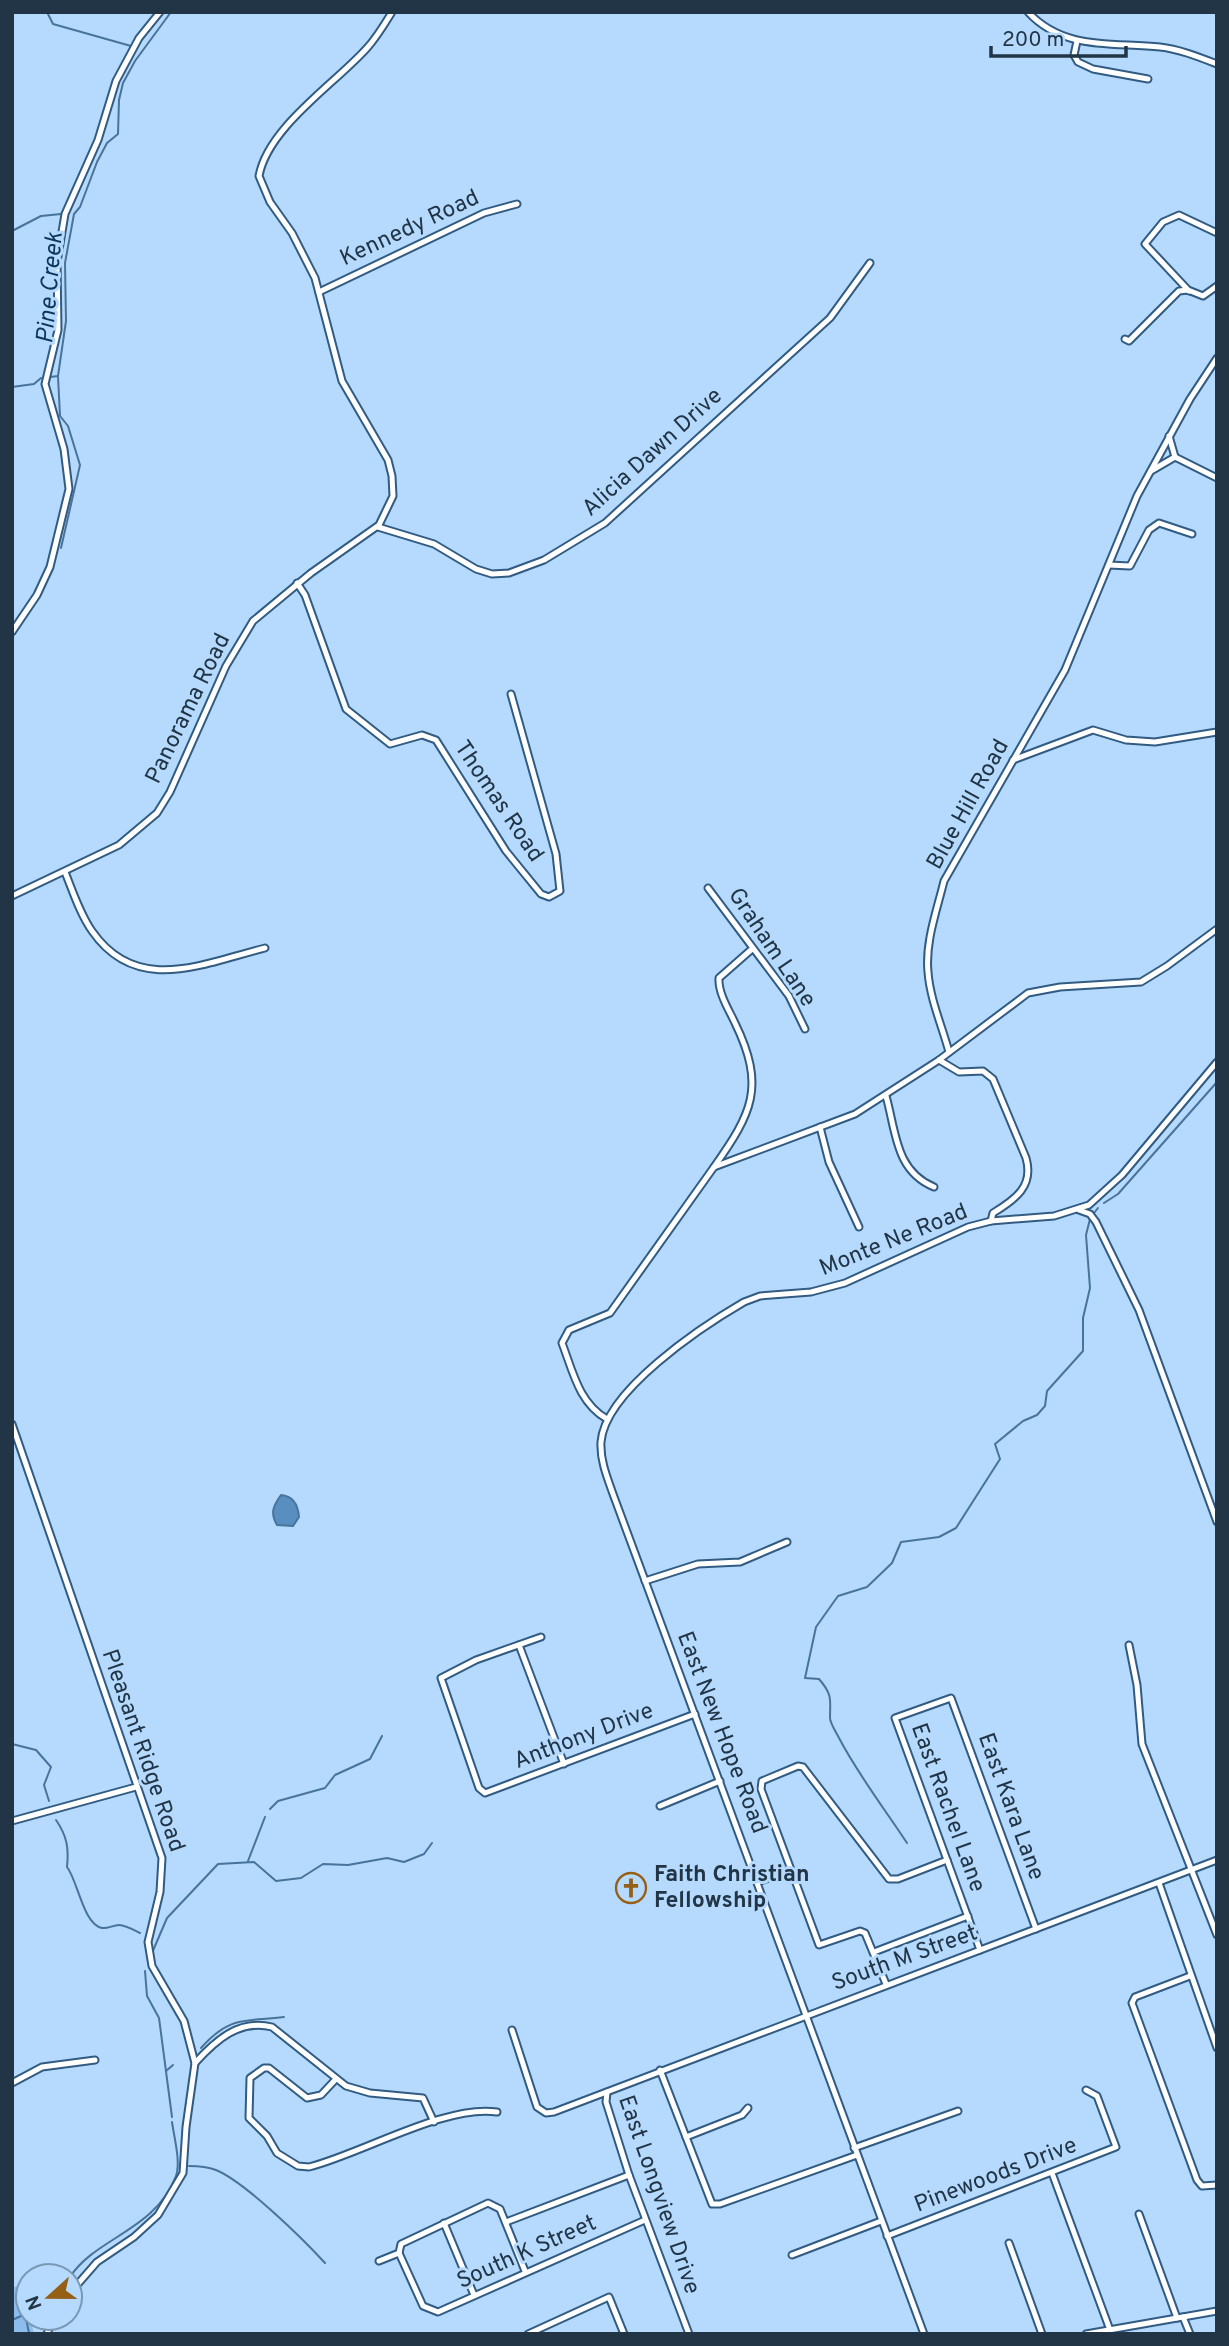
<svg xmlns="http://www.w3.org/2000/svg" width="1229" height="2346" font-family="Overpass,sans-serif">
	<rect width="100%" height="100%" fill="#b5dafe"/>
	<path fill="#8dbded" d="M22,2284l12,50h-22v-46z"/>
	<path fill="#598ec0" stroke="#48739b" stroke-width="2" d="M281,1495c13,1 17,10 18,22l-6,9 -16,-1c-7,-12 -4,-19 4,-30z"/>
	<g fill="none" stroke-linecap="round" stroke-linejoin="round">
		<g stroke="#48739b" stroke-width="2">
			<path d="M47,12l6,12 78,22"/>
			<path d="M12,231l29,-15 20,-2"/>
			<path d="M50,377l8,-1 8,-55 -1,-58 9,-49 6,-7 17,-45 10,-19 11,-9 1,-34 4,-17 12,-22 36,-49"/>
			<path d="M58,377l2,39 8,10 12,39 -19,83"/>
			<path d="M12,387l22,-3 7,-6"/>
			<path d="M1104,1203l14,-9 99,-112"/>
			<path d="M1094,1213l4,-5"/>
			<path d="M12,1744l24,6 15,17 -7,18 5,16"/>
			<path d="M270,1809l8,-8 47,-13 10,-13 35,-16 12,-23"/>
			<path d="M56,1820c11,16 13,28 11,47 11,14 16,57 35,61 6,1 11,-3 17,-3 6,0 15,5 21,8"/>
			<path d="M907,1843c-23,-35 -48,-67 -68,-105 -2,-4 -9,-15 -9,-20 0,-18 3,-23 -11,-39l-14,-1 11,-51 22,-31 29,-9 25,-24 9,-21 38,-5 17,-9 44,-69 -5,-15 28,-23 14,-6 8,-9 2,-15 36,-40v-33l7,-30 -4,-53 4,-16"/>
			<path d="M248,1861l17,-44"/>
			<path d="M152,1953l15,-35 51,-54 36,-2 22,19 25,-3 22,-14 25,1 39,-7 17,4 20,-8 8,-11"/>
			<path d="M145,1971l2,25 12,22 13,99"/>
			<path d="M201,2048c29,-33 45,-26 83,-31"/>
			<path d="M166,2071l7,-6"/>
			<path d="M189,2166c8,0 19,1 27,4 29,12 87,69 109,93"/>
			<path d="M70,2277c26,-40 85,-46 106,-101 5,-14 -2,-39 -4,-54"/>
			<path d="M25,2314l4,19"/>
			<path d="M12,2320l16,-7"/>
		</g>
		<g stroke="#315b82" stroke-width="9">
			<g id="minor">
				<path d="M1028,12c36,39 85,30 132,35 19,2 39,10 57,17"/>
				<path d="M1077,41l-3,14 4,7 15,7 55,10"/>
				<path d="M1189,291l-44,-47 18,-22 16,-7 38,18"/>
				<path d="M319,292l165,-79 33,-9"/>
				<path d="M1125,339l4,2 50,-50 9,-1 15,6 14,-10"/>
				<path d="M1169,436l6,21"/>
				<path d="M1151,471l24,-14 42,21"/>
				<path d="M378,527l56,17 42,25 16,5 17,-1 35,-13 61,-37 225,-205 40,-55"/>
				<path d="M1109,565l21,1 19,-36 10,-7 33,11"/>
				<path d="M297,583l8,12 41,114 44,35 32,-9 14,5 70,111 35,43 8,3 11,-6 -4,-37 -45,-160"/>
				<path d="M12,632l25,-37 13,-28 19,-78 -5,-40 -19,-65 13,-54 -1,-68 8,-48 33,-74 18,-59 23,-43 21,-26"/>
				<path d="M1013,760l80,-30 33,10 29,2 62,-10"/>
				<path d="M65,872c8,20 15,42 27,59 45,65 112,32 173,17"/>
				<path d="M708,888l81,108 16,33"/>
				<path d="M12,896l107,-51 38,-32 13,-21 56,-126 27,-45 58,-48 68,-48 14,-29 -1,-20 -4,-16 -46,-79 -27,-103 -23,-45 -22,-31 -11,-26c9,-49 77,-93 108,-128 10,-11 17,-23 25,-36"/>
				<path d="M949,1052c-7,-26 -19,-53 -21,-80 -3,-30 9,-62 16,-91l121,-211 72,-174 53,-97 27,-41"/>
				<path d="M939,1060l20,12 24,-1 10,8 33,79c8,28 -10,41 -33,55l-2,8"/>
				<path d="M886,1096c10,35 9,75 48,91"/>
				<path d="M820,1127l9,35 30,65"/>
				<path d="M714,1167c38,-54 52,-80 21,-144 -6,-13 -17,-30 -16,-45l33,-29"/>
				<path d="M1079,1210l11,4 6,8 43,88 78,212"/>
				<path d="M607,1419c-28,-16 -34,-47 -45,-76l7,-13 41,-17 104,-146 141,-53 84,-54 89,-67 32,-6 81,-5 26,-16 50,-37"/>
				<path d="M12,1424l150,434 -2,34 -12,50 4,24 32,55 11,42 -9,64 -3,46 -25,42 -24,22 -37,25 -27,31"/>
				<path d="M645,1581l53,-17 42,-2 47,-20"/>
				<path d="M541,1637l-65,23 -35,18 38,110 6,5 210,-79"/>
				<path d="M519,1645l45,119"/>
				<path d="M1129,1645l8,40 5,59 75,191"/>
				<path d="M660,1806l60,-25"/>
				<path d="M12,1821l124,-34"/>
				<path d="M758,1882l32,-12"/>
				<path d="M1159,1883l58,165"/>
				<path d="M980,1950l-85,-232 56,-20 85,231"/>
				<path d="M874,1952l94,-36"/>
				<path d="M1190,1976l-55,21 -3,6 65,177 5,6 15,-1"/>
				<path d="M886,1984l-21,-51 -5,-2 -41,14 -58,-156 1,-8 36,-15 5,1 86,112h9l49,-19"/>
				<path d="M512,2030l25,77 9,6 8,-1 663,-252"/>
				<path d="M195,2063c21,-23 44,-44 77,-36l74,59 24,7 53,5 11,24"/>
				<path d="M660,2070l52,134h8l137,-49"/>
				<path d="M336,2079l-15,16 -14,3 -38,-30h-5l-14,10 -1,40 18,18 10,17 21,13 11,1c52,-13 137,-63 188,-55"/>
				<path d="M12,2083l30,-16 53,-7"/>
				<path d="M607,2092l-1,10 23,73 60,159"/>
				<path d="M686,2137l56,-22 6,-7"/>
				<path d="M854,2148l104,-37"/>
				<path d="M1052,2173l58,157"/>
				<path d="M1139,2214l38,104"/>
				<path d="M506,2222l123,-47"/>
				<path d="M444,2223l30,72"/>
				<path d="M887,2236l229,-89 -19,-51 -11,-6"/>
				<path d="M1009,2243l33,91"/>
				<path d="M399,2253l24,53 15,6 207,-92"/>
				<path d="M792,2255l89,-34"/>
				<path d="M379,2261l20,-8 2,-9 87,-41 12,6 25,62"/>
				<path d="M1183,2317l7,17"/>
				<path d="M47,2334l6,-16"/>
				<path d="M528,2334l81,-37 15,37"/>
				<path d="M924,2334l-311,-840c-6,-17 -13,-34 -12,-52 4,-51 100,-115 143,-140l16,-6 51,-4 34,-9 123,-56 23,-6 63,-5 35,-11 33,-30 95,-113"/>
				<path d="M1086,2334l131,-23"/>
			</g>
		</g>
		<use href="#minor" stroke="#fff" stroke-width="5"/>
	</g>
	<defs>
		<g id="church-ring" transform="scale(1.575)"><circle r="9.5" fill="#b5dafe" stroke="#955f16" stroke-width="1.5"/><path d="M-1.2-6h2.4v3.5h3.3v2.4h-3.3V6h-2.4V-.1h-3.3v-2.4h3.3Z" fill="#955f16"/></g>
	</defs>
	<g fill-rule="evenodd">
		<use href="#church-ring" x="631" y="1888"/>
	</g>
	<g text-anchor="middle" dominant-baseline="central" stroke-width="6" stroke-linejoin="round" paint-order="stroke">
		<g font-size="23" fill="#223546" stroke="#b5dafe">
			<text transform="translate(410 229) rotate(-25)">Kennedy Road</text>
			<text transform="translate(653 453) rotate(-42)">Alicia Dawn Drive</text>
			<text transform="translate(189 709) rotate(-64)">Panorama Road</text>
			<text transform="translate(498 802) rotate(56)">Thomas Road</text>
			<text transform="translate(969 805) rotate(-61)">Blue Hill Road</text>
			<text transform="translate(771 948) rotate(56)">Graham Lane</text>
			<text transform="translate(894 1241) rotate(-22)">Monte Ne Road</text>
			<text transform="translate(721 1733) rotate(69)">East New Hope Road</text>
			<text transform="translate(584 1737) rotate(-21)">Anthony Drive</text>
			<text transform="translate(142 1751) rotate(71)">Pleasant Ridge Road</text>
			<text transform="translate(1010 1807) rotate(70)">East Kara Lane</text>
			<text transform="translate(947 1808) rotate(70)">East Rachel Lane</text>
			<text transform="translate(905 1959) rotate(-20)">South M Street</text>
			<text transform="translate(996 2176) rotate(-21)">Pinewoods Drive</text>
			<text transform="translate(658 2195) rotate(71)">East Longview Drive</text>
			<text transform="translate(527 2253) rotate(-24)">South K Street</text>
		</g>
		<g font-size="23" font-weight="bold" fill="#223546" stroke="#b5dafe" text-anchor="start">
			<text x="654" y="1875">Faith Christian<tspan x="654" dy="26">Fellowship</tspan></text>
		</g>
		<g font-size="24" font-style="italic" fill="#0e3659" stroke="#b5dafe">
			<text transform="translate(51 288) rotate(-85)">Pine Creek</text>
		</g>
	</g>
	<rect width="1229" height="2346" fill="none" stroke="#223546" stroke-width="28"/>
	<g transform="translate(49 2297) rotate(249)"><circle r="33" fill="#b5dafe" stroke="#7a98b4" stroke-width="2"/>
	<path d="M0-5L12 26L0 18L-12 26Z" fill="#955f16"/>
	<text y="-10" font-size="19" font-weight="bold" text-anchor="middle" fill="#223546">N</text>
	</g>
	<path d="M991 46v10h135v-10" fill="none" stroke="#223546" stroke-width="3.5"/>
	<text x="1002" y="46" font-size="21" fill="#223546" stroke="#b5dafe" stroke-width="5" paint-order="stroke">200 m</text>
</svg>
